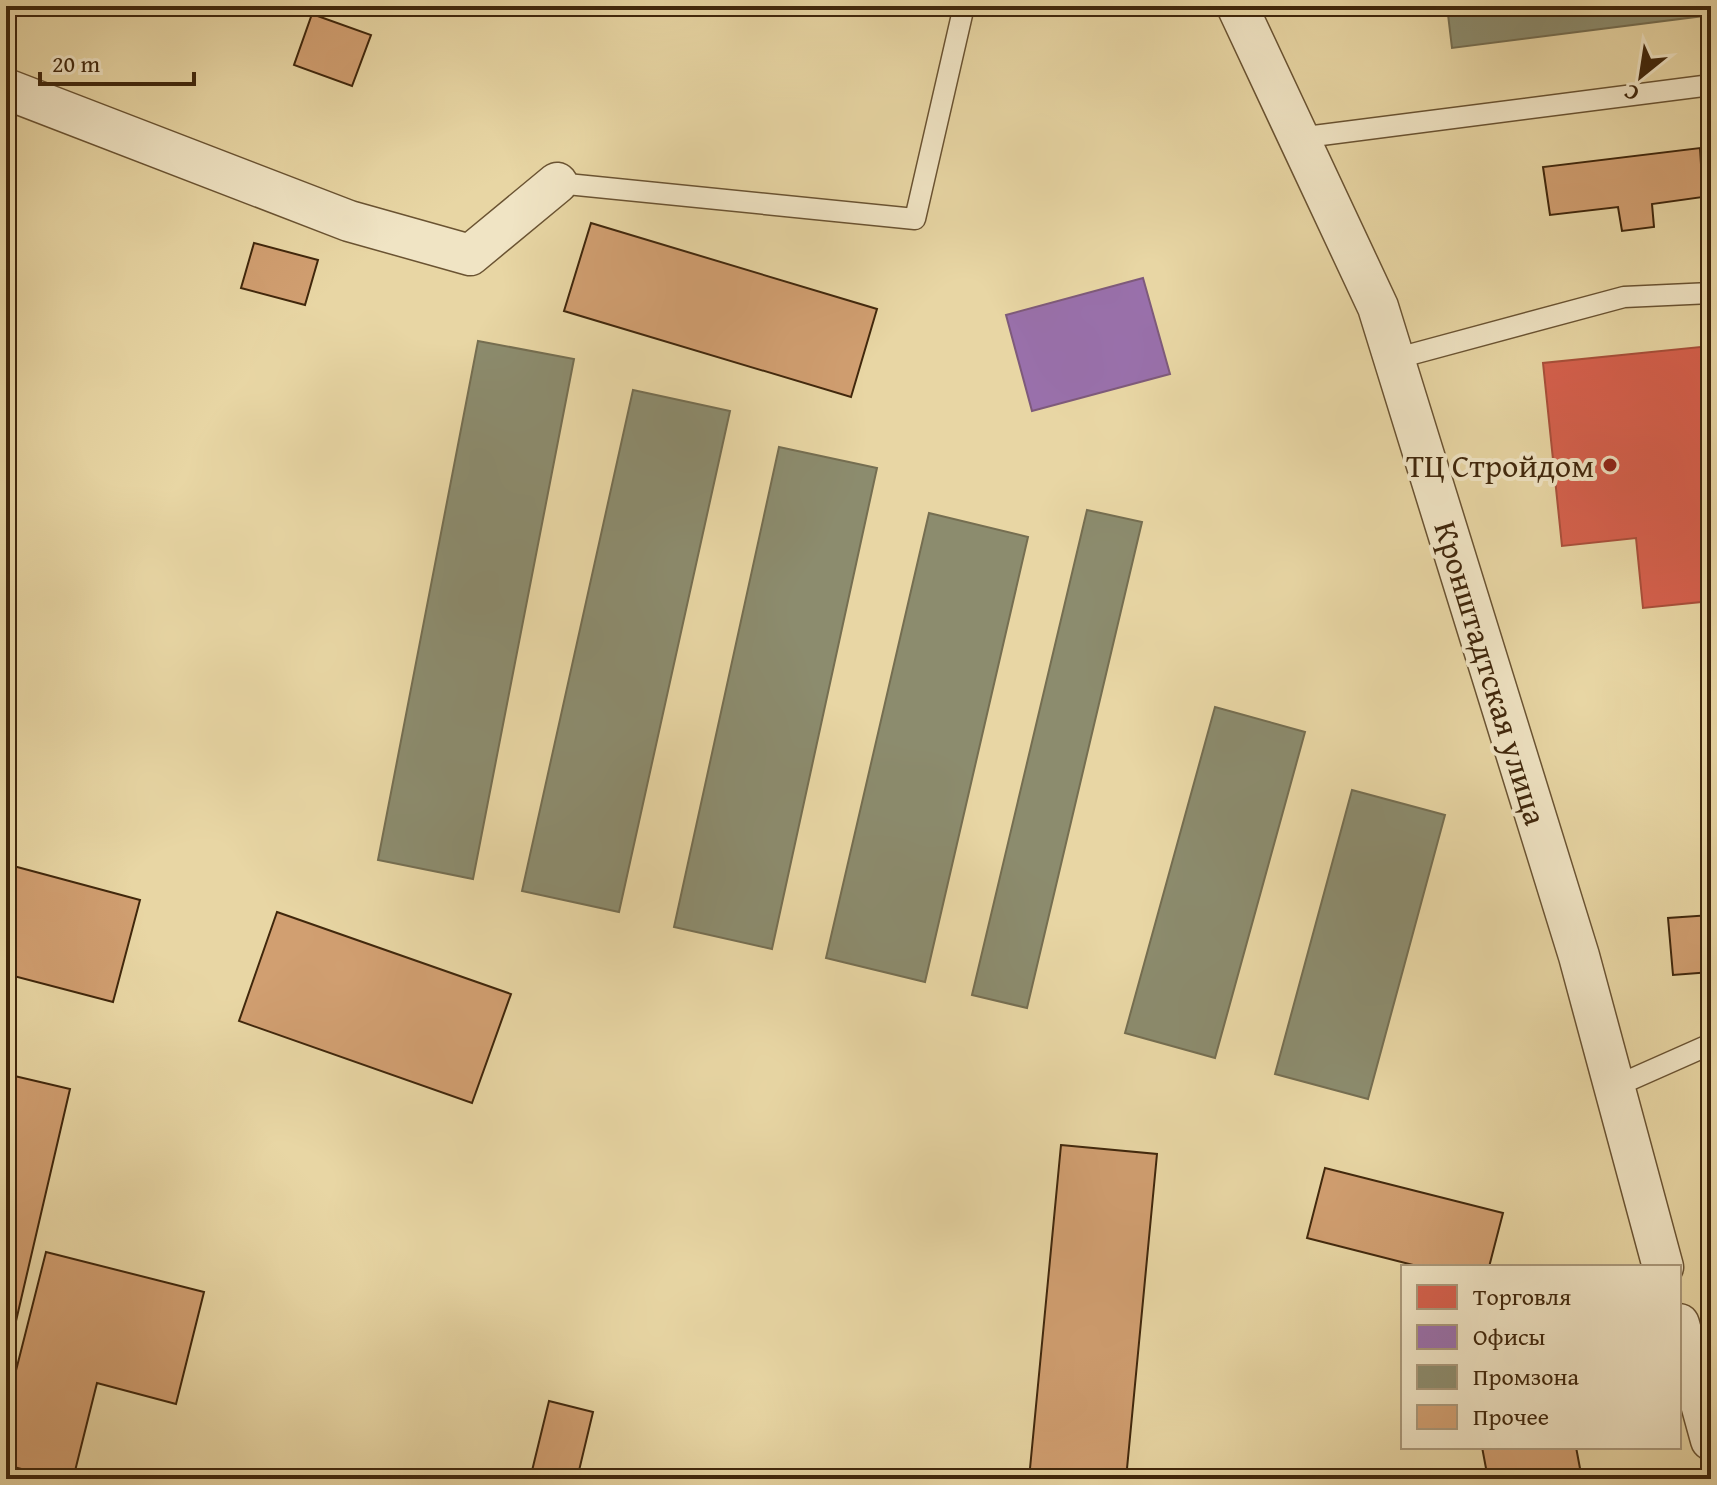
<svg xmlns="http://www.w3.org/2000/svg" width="1717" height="1485" font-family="'Gentium Book Plus',serif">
	<rect width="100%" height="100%" fill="#e8d6a4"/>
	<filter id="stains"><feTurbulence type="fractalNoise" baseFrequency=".0025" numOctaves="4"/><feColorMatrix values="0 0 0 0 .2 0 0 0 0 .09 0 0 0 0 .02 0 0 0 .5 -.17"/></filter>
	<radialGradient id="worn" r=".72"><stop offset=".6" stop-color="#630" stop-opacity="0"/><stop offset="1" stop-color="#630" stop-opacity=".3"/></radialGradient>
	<path fill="#d6604d" stroke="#a94f3a" stroke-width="2" d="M1710,346l1,255 -68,7 -7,-70 -74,8 -19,-183z"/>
	<path fill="#9970ab" stroke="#7e5a7b" stroke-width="2" d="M1143,278l27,96 -138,37 -26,-96z"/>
	<g fill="#8c8c6e" stroke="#756e51" stroke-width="2">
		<path d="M1447,6h264v9l-259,33z"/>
		<path d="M478,341l96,18 -101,520 -95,-19z"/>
		<path d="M633,390l97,21 -111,501 -97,-21z"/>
		<path d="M779,447l98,21 -105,481 -98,-22z"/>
		<path d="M1087,510l55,12 -115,486 -55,-13z"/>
		<path d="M929,513l99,24 -103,445 -99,-24z"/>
		<path d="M1215,707l90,25 -90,326 -90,-25z"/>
		<path d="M1352,790l93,25 -77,284 -93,-25z"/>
	</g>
	<g fill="#d19f71" stroke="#40270c" stroke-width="2">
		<path d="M312,14l59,21 -19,51 -58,-21z"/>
		<path d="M1700,148l3,49 -51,7 2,23 -32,4 -4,-24 -68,8 -7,-48z"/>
		<path d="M591,223l286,86 -26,88 -287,-86z"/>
		<path d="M254,243l64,17 -13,45 -64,-17z"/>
		<path d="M6,864l134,36 -27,102 -107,-28z"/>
		<path d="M277,912l234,82 -39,109 -233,-82z"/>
		<path d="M1711,915v57l-38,3 -5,-57z"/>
		<path d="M6,1074l64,15 -64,275z"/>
		<path d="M1061,1145l96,9 -31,325h-97z"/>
		<path d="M1325,1168l178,45 -14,54h-68l-114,-29z"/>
		<path d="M46,1252l158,40 -28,112 -79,-21 -24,96h-13l-54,-14v-55z"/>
		<path d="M549,1401l44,11 -16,67h-47z"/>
		<path d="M1482,1447h94l6,32h-94z"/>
	</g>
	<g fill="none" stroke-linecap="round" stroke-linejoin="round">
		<g stroke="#6a5332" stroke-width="23">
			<g id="service">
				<path d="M1298,138l413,-53"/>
				<path d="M557,183l358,36 49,-213"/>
				<path d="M1394,359l230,-62 87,-4"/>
				<path d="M1614,1087l97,-43"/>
			</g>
		</g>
		<g stroke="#6a5332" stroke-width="43">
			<g id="minor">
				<path d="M1237,6l141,301 201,649 84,311"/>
				<path d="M6,89l343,132 121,34 87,-72"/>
				<path d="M1679,1324l32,116"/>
			</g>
		</g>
		<use href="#service" stroke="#f0e4c4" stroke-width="20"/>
		<use href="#minor" stroke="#f0e4c4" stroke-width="40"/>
	</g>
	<circle fill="#8f2418" stroke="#f0e4c4" stroke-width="3" cx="1610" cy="465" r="8"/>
	<g text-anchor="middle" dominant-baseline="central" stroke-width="8" stroke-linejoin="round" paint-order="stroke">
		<g font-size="32" fill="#40270c" stroke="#f0e4c4" text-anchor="end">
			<text x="1594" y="465">ТЦ Стройдом</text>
		</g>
		<g font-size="32" fill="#40270c" stroke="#f0e4c4">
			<text transform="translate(1491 673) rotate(73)">Кронштадтская улица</text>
		</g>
	</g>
	<rect width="1717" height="1485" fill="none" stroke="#e8d6a4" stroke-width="32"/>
	<rect x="8" y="8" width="1701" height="1469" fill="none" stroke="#40270c" stroke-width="4"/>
	<rect x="16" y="16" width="1685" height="1453" fill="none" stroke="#40270c" stroke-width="2"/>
	<rect x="1401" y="1265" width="280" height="184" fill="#f0e4c4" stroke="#aa987a" stroke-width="2"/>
	<rect x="1417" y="1285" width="40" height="24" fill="#d6604d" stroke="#aa987a" stroke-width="2"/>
	<text x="1473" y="1305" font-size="24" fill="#40270c">Торговля</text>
	<rect x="1417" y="1325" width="40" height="24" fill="#9970ab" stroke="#aa987a" stroke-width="2"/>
	<text x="1473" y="1345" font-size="24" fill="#40270c">Офисы</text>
	<rect x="1417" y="1365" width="40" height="24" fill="#8c8c6e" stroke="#aa987a" stroke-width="2"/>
	<text x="1473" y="1385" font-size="24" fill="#40270c">Промзона</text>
	<rect x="1417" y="1405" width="40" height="24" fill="#d19f71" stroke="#aa987a" stroke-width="2"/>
	<text x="1473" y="1425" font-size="24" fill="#40270c">Прочее</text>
	<g transform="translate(1641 76) rotate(210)" stroke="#f0e4c4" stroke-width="6" paint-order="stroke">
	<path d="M0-6L14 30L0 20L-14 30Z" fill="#40270c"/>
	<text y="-12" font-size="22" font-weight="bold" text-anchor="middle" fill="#40270c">С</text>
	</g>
	<path d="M40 72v12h154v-12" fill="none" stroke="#40270c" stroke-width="4"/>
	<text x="52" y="72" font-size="24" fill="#40270c" stroke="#f0e4c4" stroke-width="6" paint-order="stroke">20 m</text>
	<rect width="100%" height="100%" filter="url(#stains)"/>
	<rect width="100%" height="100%" fill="url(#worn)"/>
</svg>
